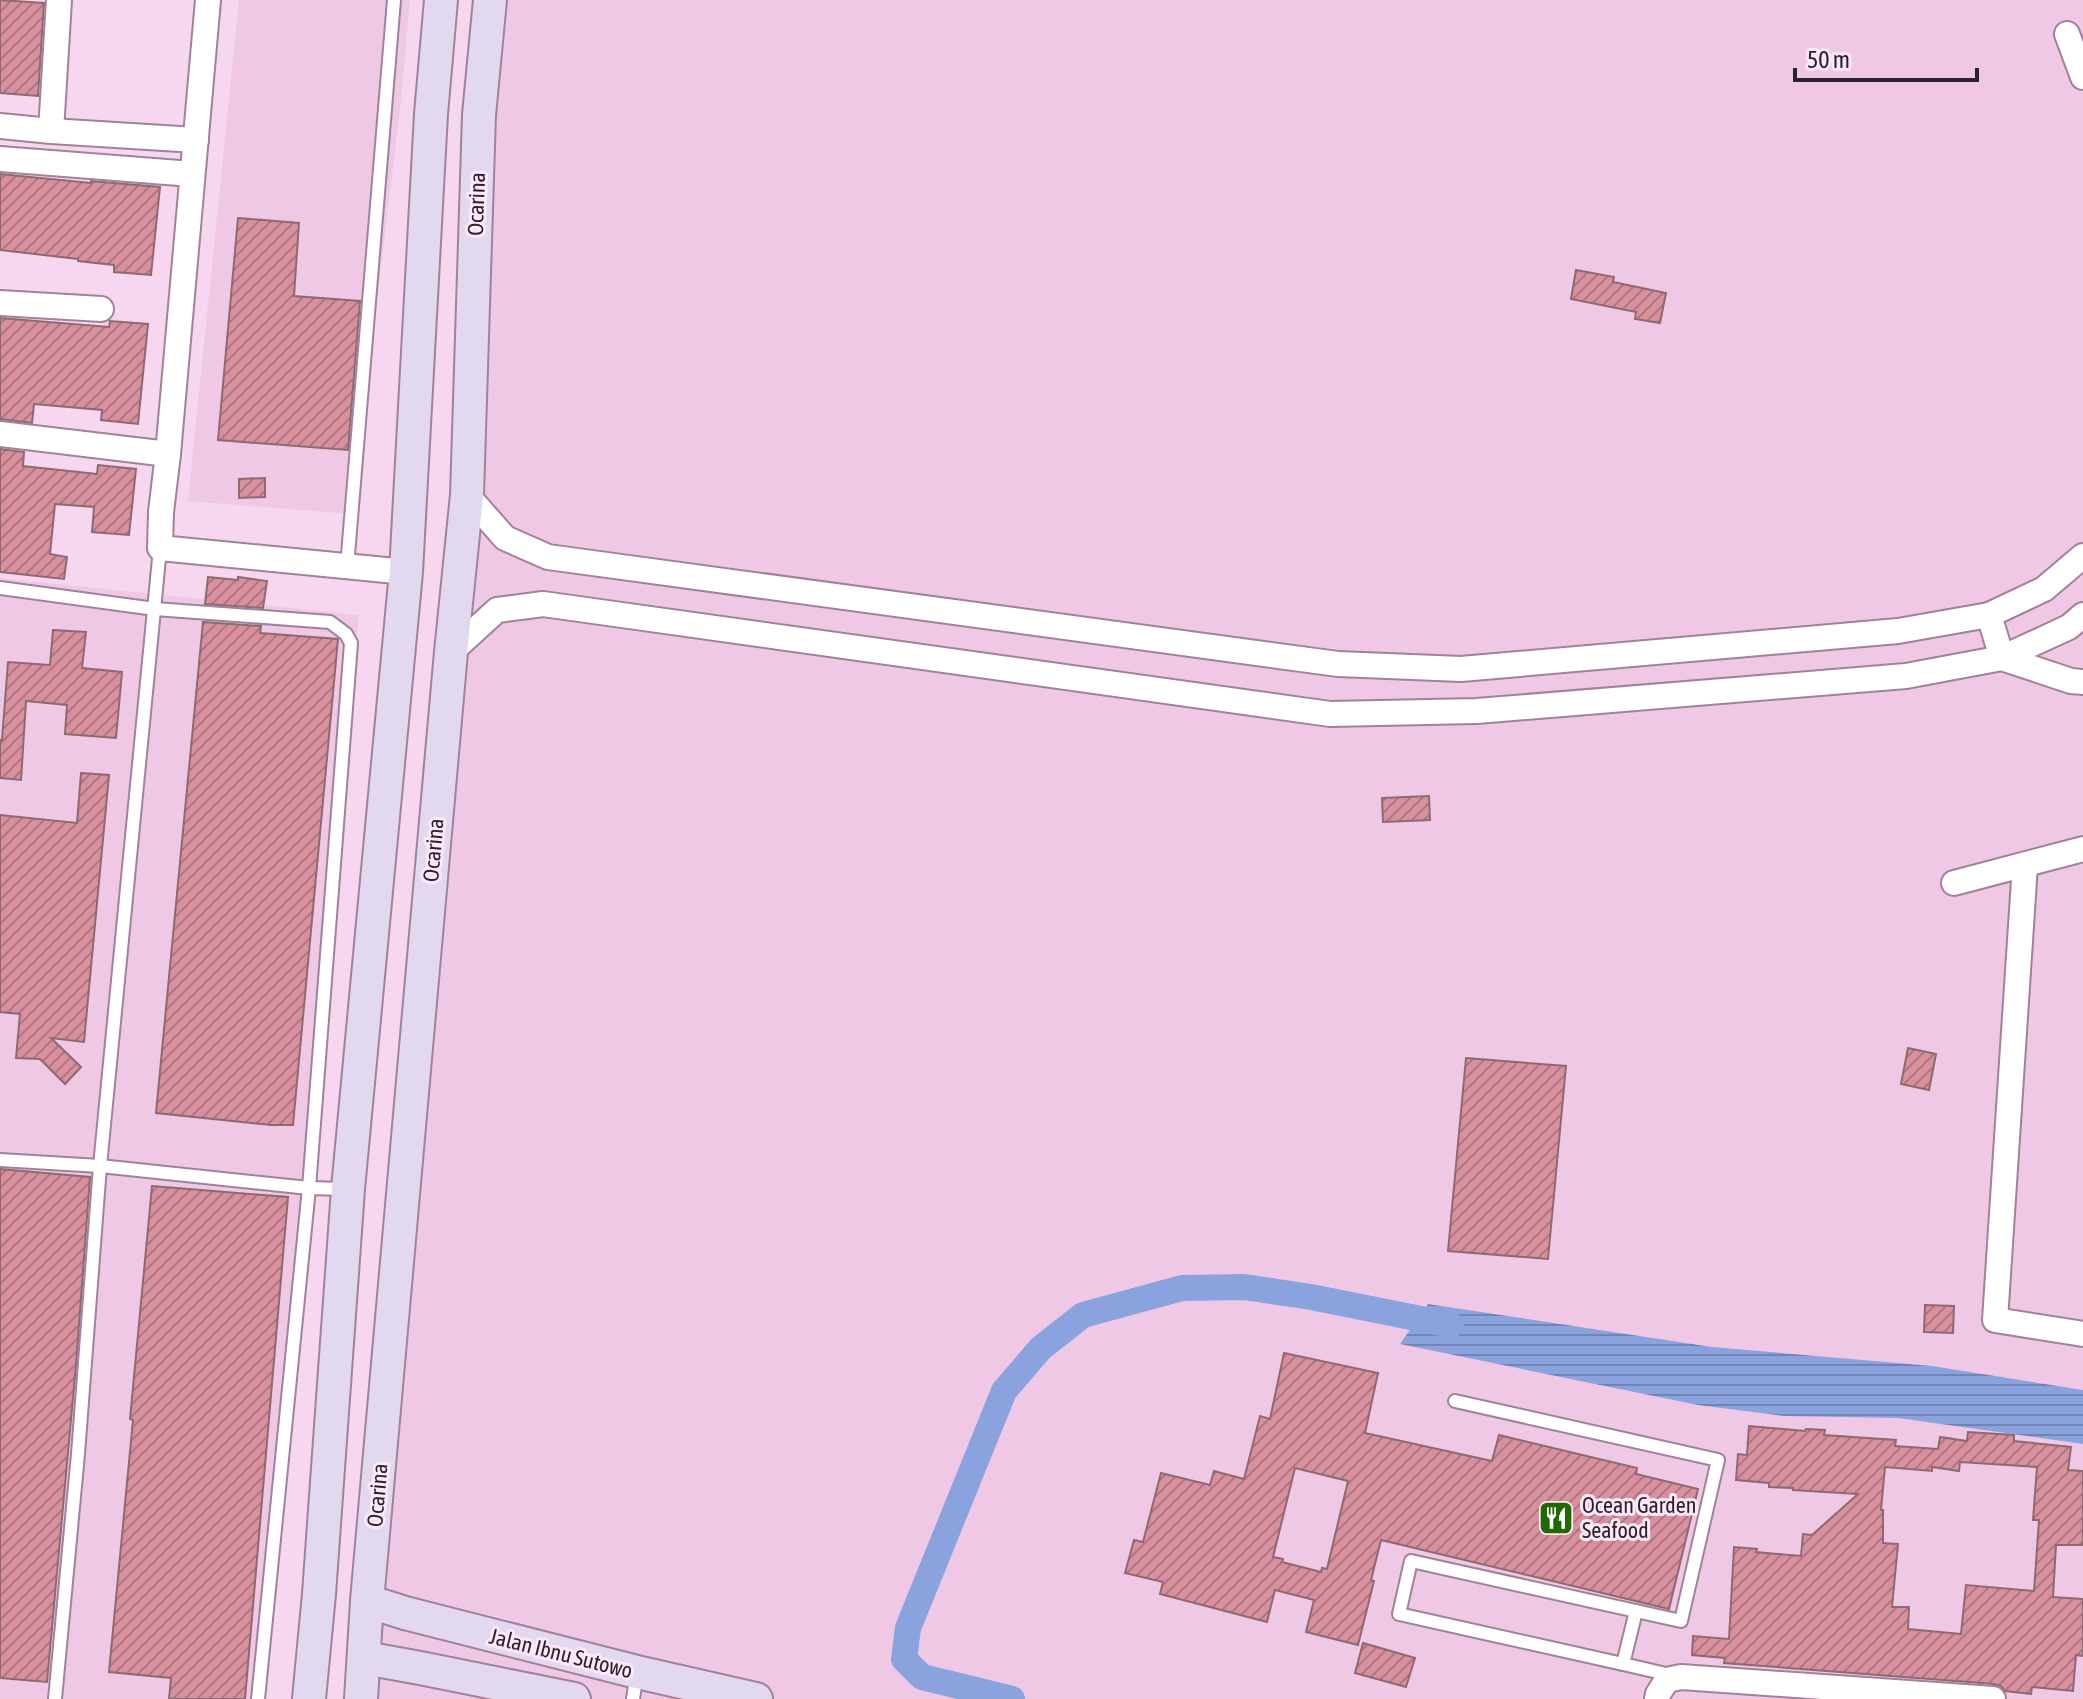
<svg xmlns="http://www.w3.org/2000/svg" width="2083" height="1699" font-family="'Asap Condensed',sans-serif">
	<defs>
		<pattern id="water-rules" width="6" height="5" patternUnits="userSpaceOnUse" patternTransform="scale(2)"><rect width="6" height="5" fill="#8aa2dd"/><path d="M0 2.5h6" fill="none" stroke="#7184b3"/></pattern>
		<pattern id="building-hatch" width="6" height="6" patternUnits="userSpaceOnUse" patternTransform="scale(2)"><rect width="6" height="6" fill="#d9909e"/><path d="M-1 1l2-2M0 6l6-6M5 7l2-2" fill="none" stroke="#b07581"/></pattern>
	</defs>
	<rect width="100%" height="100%" fill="#f7d7f0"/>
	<g fill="#efc8e6">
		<path d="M239,0h171l-9,102 -50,412 -163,-13z"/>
		<path d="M490,0h1593v1699h-1722z"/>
		<path d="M0,578l359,37 -105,1084h-254z"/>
	</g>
	<path fill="url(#water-rules)" d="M1428,1304l284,43 220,19 151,24v54l-185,-26 -114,-2 -86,-11 -298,-61z"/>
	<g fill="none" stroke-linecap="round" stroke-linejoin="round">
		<path stroke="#8aa2dd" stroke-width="26" d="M1012,1699l-90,-22 -18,-18 4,-31 96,-237 37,-43 42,-33 99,-27 62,-1 67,10 140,28"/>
	</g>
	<g fill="url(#building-hatch)" stroke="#8f6970" stroke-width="2" fill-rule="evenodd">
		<path d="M0,0l44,3 -6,93 -38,-3z"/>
		<path d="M0,174l91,9v-2l69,6 -9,88 -37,-3v-7l-36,-4v-2l-78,-9z"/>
		<path d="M238,218l61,5 -5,73 66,5 -12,149 -130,-10z"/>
		<path d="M1576,270l38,7 -1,5 53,11 -6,30 -25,-4 1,-7 -65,-13z"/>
		<path d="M0,318l109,9 1,-6 38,3 -10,100 -37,-4 1,-10 -68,-6 -2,19 -32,-4z"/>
		<path d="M0,449l24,3 -1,14 74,8 1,-9 38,4 -7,66 -37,-3 2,-25 -39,-3 -5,50 17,3 -3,22 -64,-7z"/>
		<path d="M265,478v19l-26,1v-19z"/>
		<path d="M208,577l30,3v-3l29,4 -4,27 -58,-4z"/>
		<path d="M203,622l58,4 -1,7 78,6 -45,486h-22l-115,-12z"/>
		<path d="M53,630l33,2 -4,36 40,4 -6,66 -51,-4 2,-29 -41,-4 -5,79 -21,-2v-38h2l6,-78 42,3z"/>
		<path d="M81,773l28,2 -25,267 -33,-4 30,29 -16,17 -25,-25 -24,-1 4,-44 -20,-2v-197l77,8z"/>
		<path d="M1429,796l1,24 -47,2 -1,-24z"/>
		<path d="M1908,1048l28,6 -7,36 -28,-6z"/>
		<path d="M1466,1058l100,8 -18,193 -100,-8z"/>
		<path d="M0,1169l90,8 -14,188 -29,317 -47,-4z"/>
		<path d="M152,1186l136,11 -43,502h-76l2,-21 -62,-6 24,-252 -3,-1z"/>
		<path d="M1925,1305l29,1 -1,27 -29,-1z"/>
		<path d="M1284,1353l94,20 -13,60 127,28 7,-26 138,33 -1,6 62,15 -29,120 -288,-69 -10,40 3,1 -16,64 -52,-13 8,-32 -39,-10 -8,32 -107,-28 3,-12 -38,-9 9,-33 9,2 18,-69 49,12 4,-14 30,8 16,-63 10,3zM1295,1468l53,13 -21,88 -5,-1 -1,4 -39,-10 1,-3 -10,-2z"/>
		<path d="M1749,1426l56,5 1,-2 19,1 -1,5 72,5 -1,6 43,3 2,-12 27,4 1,-9 46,3v6l57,6 -3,23 15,1v74h-27l-3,52 30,2v57l-7,-1 -3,36 -41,-4 -1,7 -26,-3 -4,-5 -7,-2 -270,-21 1,-5 -33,-3 1,-19 36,3 5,-92 23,2 -1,3 45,4 2,-22 9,1 46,-41 -65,-4v-2l-24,-1v-4l-33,-3 2,-26 9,1zM1960,1462l77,5 -4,53h6l-5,71 -68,-6 -5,49 -53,-5 1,-22h-17l6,-63 -15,-1v-33h-2l4,-43 47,4v-4l27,4z"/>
		<path d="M1363,1643l52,15 -9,29 -51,-14z"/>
	</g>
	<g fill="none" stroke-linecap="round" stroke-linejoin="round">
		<g stroke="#a08299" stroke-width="16">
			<g id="service">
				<path d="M347,567l47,-567"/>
				<path d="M0,588l155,21 175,13 16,12 5,9 -42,545 -51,511"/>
				<path d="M0,1160l100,6 209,22 36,1"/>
				<path d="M1455,1401l263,59 -37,161 -270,-60 -12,53 224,50 39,9 5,7"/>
				<path d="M1623,1664l13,-53"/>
				<path d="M55,1699l23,-245 22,-288 60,-618"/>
				<path d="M633,1699l4,-27"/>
			</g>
		</g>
		<g stroke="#a08299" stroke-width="28">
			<g id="minor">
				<path d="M208,0l-40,454 -7,58 -1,36 246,24"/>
				<path d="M2067,34l16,43"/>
				<path d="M0,126l51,5 145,9"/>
				<path d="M51,131l8,-131"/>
				<path d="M0,159l192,15"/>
				<path d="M0,303l101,6"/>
				<path d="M0,434l168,20"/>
				<path d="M467,495l38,43 43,19 790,107 123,5 437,-38 91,-16 55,-26 39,-33"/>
				<path d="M1989,615l13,43 69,23 12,1"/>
				<path d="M451,652l46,-42 46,-6 787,110 147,-3 429,-35 96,-18 67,-31 14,-12"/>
				<path d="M2025,865l-30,455 88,14"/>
				<path d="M1954,883l129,-34"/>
				<path d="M1657,1699l1,-5 9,-14 14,-3 312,22"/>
			</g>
		</g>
		<g stroke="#a08299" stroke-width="36">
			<g id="secondary">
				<path d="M367,1601l38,12 232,59 119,27"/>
				<path d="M365,1658l55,10 154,31"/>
				<path d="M309,1699l10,-105 29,-405 58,-617 25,-458 10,-114"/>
				<path d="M361,1699l6,-98 84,-949 16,-157 12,-380 11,-115"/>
			</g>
		</g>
		<use href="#service" stroke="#fff" stroke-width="12"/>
		<use href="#minor" stroke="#fff" stroke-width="24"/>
		<use href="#secondary" stroke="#e2d9f1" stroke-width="32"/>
	</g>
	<defs>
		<g id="restaurant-square" transform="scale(1.8)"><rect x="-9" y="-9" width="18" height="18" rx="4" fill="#216902" stroke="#fce8f8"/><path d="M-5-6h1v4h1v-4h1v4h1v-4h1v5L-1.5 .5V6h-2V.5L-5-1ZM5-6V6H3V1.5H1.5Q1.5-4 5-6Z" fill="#fff"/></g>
	</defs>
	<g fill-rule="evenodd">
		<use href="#restaurant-square" x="1556" y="1518"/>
	</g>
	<g text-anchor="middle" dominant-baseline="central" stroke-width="6" stroke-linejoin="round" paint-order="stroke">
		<g font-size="22" fill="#2d212b" stroke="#fce8f8">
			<text transform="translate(476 204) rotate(-88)">Ocarina</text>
			<text transform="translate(433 850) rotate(-85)">Ocarina</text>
			<text transform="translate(377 1495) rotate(-85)">Ocarina</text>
			<text transform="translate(561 1653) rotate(14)">Jalan Ibnu Sutowo</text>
		</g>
		<g font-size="22" fill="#2d212b" stroke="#fce8f8" text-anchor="start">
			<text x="1582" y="1505">Ocean Garden<tspan x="1582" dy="25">Seafood</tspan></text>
		</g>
	</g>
	<path d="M1795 68v12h182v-12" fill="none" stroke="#2d212b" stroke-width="4"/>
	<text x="1807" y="68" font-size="24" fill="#2d212b" stroke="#fce8f8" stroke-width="6" paint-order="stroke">50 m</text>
</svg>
